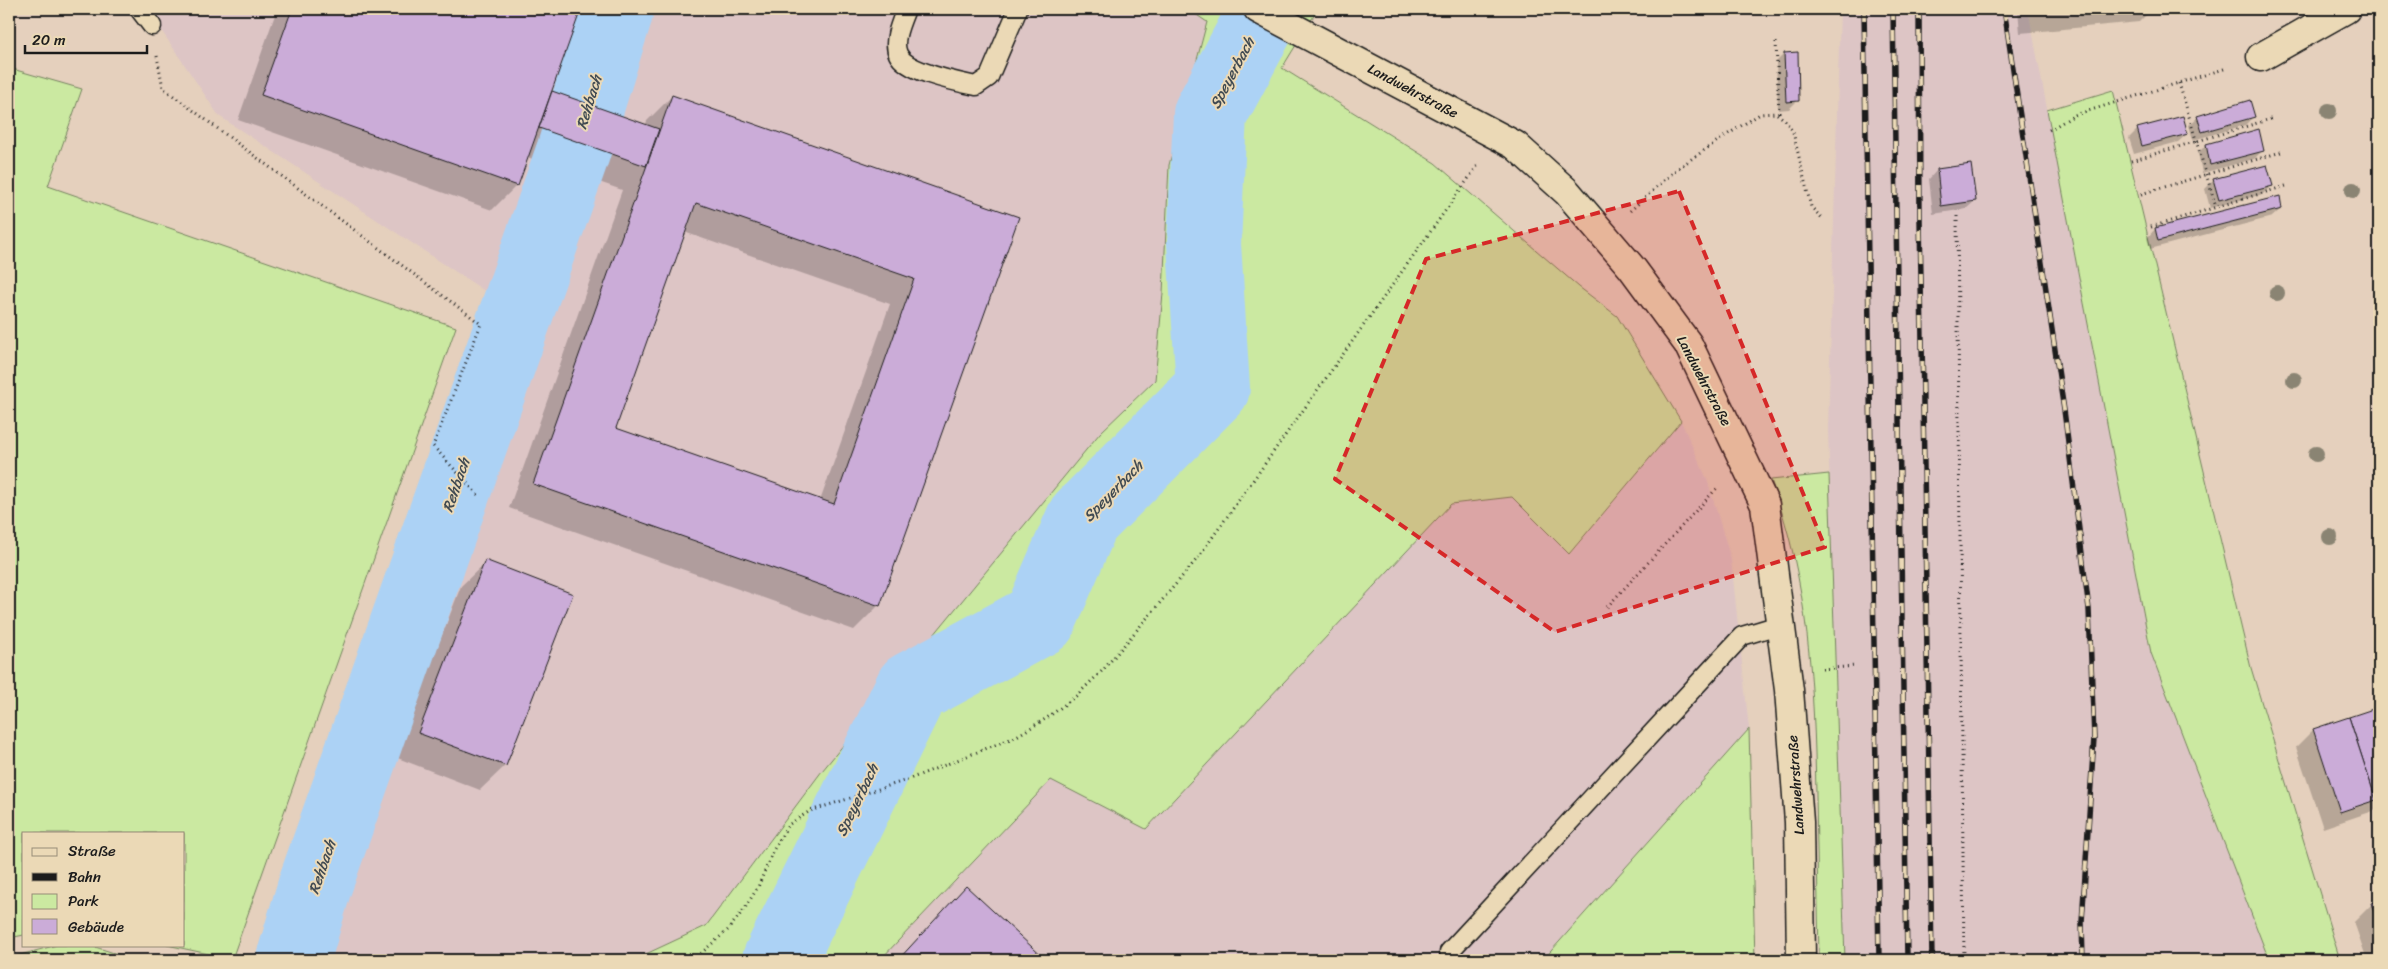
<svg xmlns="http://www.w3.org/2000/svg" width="2388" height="969" font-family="Sriracha,sans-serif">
	<rect width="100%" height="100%" fill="#e5d0bd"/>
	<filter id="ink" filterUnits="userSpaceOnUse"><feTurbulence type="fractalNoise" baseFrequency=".02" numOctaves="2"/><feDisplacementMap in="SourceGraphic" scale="10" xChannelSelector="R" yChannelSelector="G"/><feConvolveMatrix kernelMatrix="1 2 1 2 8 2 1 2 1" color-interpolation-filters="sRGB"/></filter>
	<g filter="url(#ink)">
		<g fill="#ddc5c5">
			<path d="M147,9h1041l19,12 -38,144 -6,128 -8,87 -55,53 -278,338 -116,155 -73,34h-359l220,-663 -275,-181z"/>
			<path d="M1840,9h188l123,644 118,307h-424l-17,-530z"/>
			<path d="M1681,421l26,58 24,80 18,170 -206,231h-663l171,-181 95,50 305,-325 61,-7 58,57z"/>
		</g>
		<g fill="#cbe9a1" stroke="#74825e">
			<path d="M1188,9h130l-36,59 153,95 144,124 38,29 64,105 -112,133 -57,-57 -61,7 -305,325 -95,-49 -171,180h-247l73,-34 116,-155 278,-338 55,-53 8,-87 6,-128 38,-143z"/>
			<path d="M9,68l73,21 -34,97 408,141 -224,632 -65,-14h17v-112h-160v102l-15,3z"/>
			<path d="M2113,90l138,578 89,292h-71l-118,-307 -104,-543z"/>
			<path d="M1829,474l16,486h-26c-1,-55 -2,-111 -3,-166 -2,-107 -7,-213 -45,-314z"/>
			<path d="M1749,729l6,231h-212z"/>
			<path d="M57,945h32l47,15h-127v-2z"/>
		</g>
		<g fill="#0003" fill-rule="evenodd">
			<path d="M277,9h303l-30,83 95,34 2,-5 25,-25 345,121 -138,388 -25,25 -345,-122 113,-318 -95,-33 -10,28 -25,25 -254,-90zM684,232l206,72 -70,197 -206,-72z"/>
			<path d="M2018,9h134l-13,13 -119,11z"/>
			<path d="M1784,54l14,46 -9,9 -11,1 -2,-48z"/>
			<path d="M2198,117h55l-8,8 -52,15 -4,-15z"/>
			<path d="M2138,129l49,5 -9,8 -44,12 -5,-16z"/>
			<path d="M2206,145l57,5 -9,9 -52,14 -4,-20z"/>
			<path d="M1937,170l38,31 -9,8 -33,5 -4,-35z"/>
			<path d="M2214,180l57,6 -8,8 -53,14 -5,-19z"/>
			<path d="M2281,209l-9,8 -122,32 -3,-11 8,-9z"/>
			<path d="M486,562l86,33 -67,171 -25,24 -85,-33 66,-171z"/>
			<path d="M2379,708v101l-56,19 -27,-81 17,-17z"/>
			<path d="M966,888l78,72h-146z"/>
			<path d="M2379,902v58h-12l-13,-38 18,-18z"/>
		</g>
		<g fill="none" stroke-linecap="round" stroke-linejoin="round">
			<g stroke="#acd2f5" stroke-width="74">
				<path d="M293,960l22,-75 258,-733 44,-143"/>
				<path d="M779,960l133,-272 128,-69 43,-100 130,-131 -9,-144 6,-130 56,-105"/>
			</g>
		</g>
		<g fill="#cbacd8" stroke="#1c1c1c" fill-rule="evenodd">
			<path d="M292,9h289l-63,177 -257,-91z"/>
			<path d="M1798,52l1,49 -13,1 -2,-49z"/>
			<path d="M552,91l107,38 -13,37 -107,-38z"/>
			<path d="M672,95l347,122 -139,389 -347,-122zM696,203l218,76 -80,225 -218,-76z"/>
			<path d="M2250,100l5,17 -53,15 -5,-16z"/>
			<path d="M2183,116l5,18 -46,12 -5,-18z"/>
			<path d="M2259,129l5,22 -54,14 -4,-21z"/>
			<path d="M1971,164l5,37 -35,5 -4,-37z"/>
			<path d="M2267,165l6,21 -54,14 -6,-21z"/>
			<path d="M2280,196l2,13 -124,32 -3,-13z"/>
			<path d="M485,560l88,34 -67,172 -88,-33z"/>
			<path d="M2379,707v92l-3,1 -27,-83z"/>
			<path d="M2349,717l27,83 -36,12 -27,-83z"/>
			<path d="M966,886l80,74h-148z"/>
			<path d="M2379,901v27l-8,-25z"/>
		</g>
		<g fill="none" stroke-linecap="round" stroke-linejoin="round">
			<g stroke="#1c1c1c" stroke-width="21">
				<g id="lane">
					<path d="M139,9l13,17"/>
					<path d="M906,9c-5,13 -14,32 -8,45 8,18 59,28 78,32l13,-9 29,-68"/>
					<path d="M1449,952l293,-316 40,-12"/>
				</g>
			</g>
			<g stroke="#1c1c1c" stroke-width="31">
				<g id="street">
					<path d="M1258,9l257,136 52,47 65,76 56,76 77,161 24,185 10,132 2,138"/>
					<path d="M2261,57l85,-48"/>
				</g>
			</g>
			<g stroke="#1c1c1c" stroke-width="3" stroke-dasharray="1 4" stroke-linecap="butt">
				<path d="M1776,42l3,72"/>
				<path d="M157,56l6,32 318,236 -48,122 45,49"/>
				<path d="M2179,83l37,124"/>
				<path d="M2049,130l26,-15 152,-47"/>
				<path d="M2131,161l143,-43"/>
				<path d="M2141,194l140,-42"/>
				<path d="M1630,211l47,-42 45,-31 38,-24 16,-1 9,7 8,12 18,75 11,11"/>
				<path d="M1957,216l7,744"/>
				<path d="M2151,227l138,-42"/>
				<path d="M1607,607l110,-119"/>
				<path d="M1822,669l34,-3"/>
				<path d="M693,960l35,-30 17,-22 13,-21 16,-38 14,-24 22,-14 97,-31 108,-43 32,-19 29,-22 27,-26 94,-111 281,-394"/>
			</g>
			<use href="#lane" stroke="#ebd9b6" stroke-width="18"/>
			<use href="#street" stroke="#ebd9b6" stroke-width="28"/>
			<g stroke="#1c1c1c" stroke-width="5.5">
				<g id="rail">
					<path d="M1864,9l15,951"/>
					<path d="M1893,9l14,951"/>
					<path d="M1919,9l1,209 12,742"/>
					<path d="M2004,9l60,401 25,199 5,129 -12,184 1,38"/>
				</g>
			</g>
			<use href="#rail" stroke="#ebd9b6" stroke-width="4" stroke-dasharray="11" stroke-linecap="butt"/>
		</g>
		<g fill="#8a8473">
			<circle cx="2329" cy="111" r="8"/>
			<circle cx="2353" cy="190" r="8"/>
			<circle cx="2277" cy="293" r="8"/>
			<circle cx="2294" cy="380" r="8"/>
			<circle cx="2316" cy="454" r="8"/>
			<circle cx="2330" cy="537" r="8"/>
		</g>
	</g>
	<path fill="#d62828" fill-opacity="0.2" stroke="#d62828" stroke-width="4" stroke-dasharray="10 6" stroke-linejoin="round" d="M1679,191l146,356 -270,85 -220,-153 91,-220z"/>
	<g text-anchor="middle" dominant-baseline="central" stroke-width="4" stroke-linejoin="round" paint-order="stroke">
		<g font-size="14" fill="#1c1c1c" stroke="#ebd9b6">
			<text transform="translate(1413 91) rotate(28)">Landwehrstraße</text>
			<text transform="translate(1704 381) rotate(62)">Landwehrstraße</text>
			<text transform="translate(1796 785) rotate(-94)">Landwehrstraße</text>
		</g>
		<g font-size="15" font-style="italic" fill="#404a52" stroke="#ebd9b6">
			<text transform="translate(1232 73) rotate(-62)">Speyerbach</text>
			<text transform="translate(589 102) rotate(-73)">Rehbach</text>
			<text transform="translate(456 485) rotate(-71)">Rehbach</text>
			<text transform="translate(1113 491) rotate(-46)">Speyerbach</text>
			<text transform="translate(857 800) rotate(-64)">Speyerbach</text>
			<text transform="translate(322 867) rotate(-71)">Rehbach</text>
		</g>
	</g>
	<rect width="2388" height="969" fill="none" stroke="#ebd9b6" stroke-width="30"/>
	<rect x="15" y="15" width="2358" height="939" fill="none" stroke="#1c1c1c" stroke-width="2" filter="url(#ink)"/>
	<rect x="22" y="832" width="162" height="115" fill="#ebd9b6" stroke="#988d78"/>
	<rect x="32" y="848" width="25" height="8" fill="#ebd9b6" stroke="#988d78"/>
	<text x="68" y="856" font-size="15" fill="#1c1c1c">Straße</text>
	<rect x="32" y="873" width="25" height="8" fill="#1c1c1c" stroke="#988d78"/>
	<text x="68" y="882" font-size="15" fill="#1c1c1c">Bahn</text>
	<rect x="32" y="894" width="25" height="15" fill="#cbe9a1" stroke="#988d78"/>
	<text x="68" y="906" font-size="15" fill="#1c1c1c">Park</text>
	<rect x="32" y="919" width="25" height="15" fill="#cbacd8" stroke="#988d78"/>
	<text x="68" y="932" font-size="15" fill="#1c1c1c">Gebäude</text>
	<path d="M25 45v8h122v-8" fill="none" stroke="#1c1c1c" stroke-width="2.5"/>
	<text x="32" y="45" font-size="15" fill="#1c1c1c" stroke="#ebd9b6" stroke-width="4" paint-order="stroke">20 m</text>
</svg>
